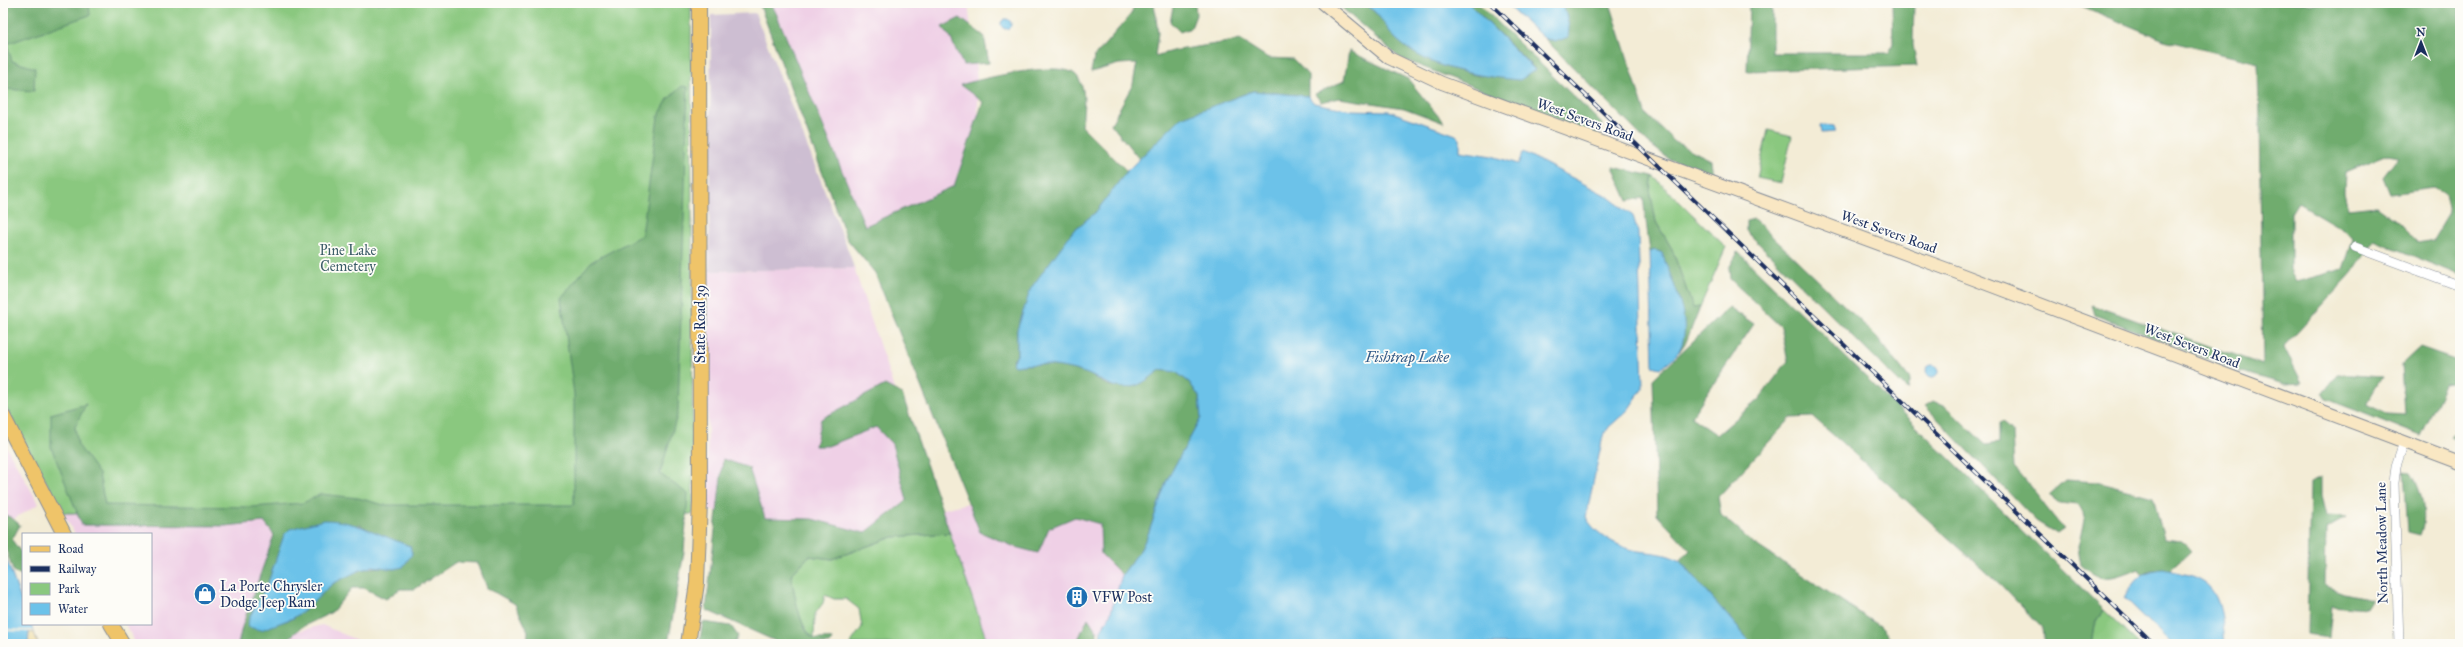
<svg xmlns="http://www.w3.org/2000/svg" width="2463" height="647" font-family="'IM FELL Great Primer',serif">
	<rect width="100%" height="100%" fill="#fdfcf7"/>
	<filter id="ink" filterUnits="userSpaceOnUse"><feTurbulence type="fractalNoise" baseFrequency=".025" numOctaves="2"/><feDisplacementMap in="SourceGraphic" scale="8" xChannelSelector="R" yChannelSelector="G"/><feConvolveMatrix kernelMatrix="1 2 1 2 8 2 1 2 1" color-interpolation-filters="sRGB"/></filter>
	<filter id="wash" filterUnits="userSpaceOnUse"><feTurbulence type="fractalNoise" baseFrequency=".012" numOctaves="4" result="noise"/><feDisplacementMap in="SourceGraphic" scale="16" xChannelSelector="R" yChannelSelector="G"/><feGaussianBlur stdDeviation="0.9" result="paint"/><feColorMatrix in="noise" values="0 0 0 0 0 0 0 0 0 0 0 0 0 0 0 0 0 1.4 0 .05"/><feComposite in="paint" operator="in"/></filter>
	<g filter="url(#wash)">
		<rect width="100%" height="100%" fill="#f3ecd6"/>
		<g fill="#efd0e6">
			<path d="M763,3h205l10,85v87l-120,56z"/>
			<path d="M854,268l70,211 -47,56 -170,-25 2,-239z"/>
			<path d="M3,441l36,63 -36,21z"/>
			<path d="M1061,482l80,67 -19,26 -12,40 -9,15 -15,14h-101l-51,-133z"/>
			<path d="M63,513h210l-2,125 51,-13 44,19h-230l-11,-20h26v-90h-76z"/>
		</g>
		<path fill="#cdbed2" d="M755,13l95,242 4,13 -145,3 2,-256z"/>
		<g fill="#8ac87f" stroke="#527c6e">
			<path d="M3,3h688l2,511 -630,-1 -60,-111z"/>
			<path d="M1768,130l24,6 -11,47 -24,-5z"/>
			<path d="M1653,176l73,71 -26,60 -7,1 -21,-59 -16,-27 -6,-32z"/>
			<path d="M950,533l38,111h-138l12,-17 -3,-18 -13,-10h-12l-9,-4 -2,8 -8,11 -1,24c-17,-13 -19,-43 -23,-63l18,-19 23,3 61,-22z"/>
			<path d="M2104,610l35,34h-47l3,-18z"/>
		</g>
		<g fill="#6fac6e" stroke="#456e66" fill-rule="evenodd">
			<path d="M3,3h86l1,12 -83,29 5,17 23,7 -1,23 -31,-2z"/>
			<path d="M759,3h12l5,10 89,213 89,-40 29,-84 -23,-17c20,-6 102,-26 116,-10 12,14 7,35 6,51l45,45 -31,41 -23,19 -49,80 -7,19v25l-4,5 2,6c20,-4 52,0 71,7 8,3 16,11 25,13 18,2 35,-6 49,-16l16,2 13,10 10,14 2,22 -34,62 -18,52 -8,17 -19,26 -21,-21 -1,-30 -25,-7 -26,11 -11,25 -23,-6 -35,-15 -105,-259 -28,-34z"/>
			<path d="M1135,3h19l4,30 -3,23 17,-5 68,-11 28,18 25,1 15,16v21l-55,-5 -71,27 -43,41 -28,-35 22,-40 4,-21 -18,1 -28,8 3,-15 37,-43z"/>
			<path d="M1169,3h26l1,12 -5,13 -11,4 -10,-10 3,-15z"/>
			<path d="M1336,3h29l15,14 17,23 24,16 24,11 34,9 56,-7 -67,-66h10l124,121 -3,12 -199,-78z"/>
			<path d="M1563,3h47l35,110 30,29 36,18 2,15 -44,-16 -22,-17 -103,-104 11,4 14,-15z"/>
			<path d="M1749,3h23v50h117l4,-10 -1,-40h22l-1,42 4,21 -170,5z"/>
			<path d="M2074,3h386v272l-86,-35 -22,33 -68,74 18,36 -18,1 -46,-13 -143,-56 -3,-10 171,60 -5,-302 -94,-23zM2388,154l11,2 -16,21 7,17 44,-6 11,6 4,19 -16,27 -14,3 -22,-22 -21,-15 -28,3 -4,-17 1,-20zM2298,203l46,27 9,10 -10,29 -47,13 -5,-9v-59z"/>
			<path d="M960,18l24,18 5,27 -26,2 -13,-28 -8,-10z"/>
			<path d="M1349,51l59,28 36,44 -40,-15 -65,-10 -18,4 -6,-8 29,-13z"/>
			<path d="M682,86l6,1 -10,325 -18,62 28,20 -4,58 -16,92h-141l1,-13 -13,-27 -28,-16 -9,-25 -22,-1 -41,27h-15l-14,10 -22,-11h-12l-20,24 -30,15 -20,17h-44l4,-17 32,-92 -10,-13 -38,4 -144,-1 -31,-78v-33l35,-10 -11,23 3,18 21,29 6,31 147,2 51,-4 18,-9 37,4 26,7h190v-111l-13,-96 30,-36 51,-27 16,-118 10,-18zM360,525l19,10 31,11 -16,23c-25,-6 -51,5 -71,23 -9,9 -18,19 -30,26 -8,4 -18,5 -26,10l-18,-10 19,-35 17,-48z"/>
			<path d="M1613,167l40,9 -3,14 6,32 16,27 21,59 7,-1 -14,35 -7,10 4,-16 -21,-83 -7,-3 -5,2 -7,-54 -15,3z"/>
			<path d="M1754,219l122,117 34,43 -3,11 -161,-159v-10z"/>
			<path d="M1738,252l366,358 -9,16 -3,18h-48l-2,-16 -41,-43 -188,-168 -22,1 -73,79 3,18 32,28 127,83 16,18h-144l-72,-83 10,-11 -33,-35 -4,-136 76,-72 25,17 -63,93 26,18 42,-36 29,-38 -7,-34 -51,-48 -1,-11z"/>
			<path d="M2420,347l40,14v22l-15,2 -24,51 -94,-37 -4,-6 15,-19 44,3 -16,27 21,10 18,1 -3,-51z"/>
			<path d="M885,385l17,9 48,139 -57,4 -61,22 -23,-3 -18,19c3,14 9,58 23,63 4,2 13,0 18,1l-2,5h-48l-76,-34 17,-151 26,9 16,50 47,1 53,14 42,-33 -15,-56 -16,-17 -48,19h-13l6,-27z"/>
			<path d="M1933,401l13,6 40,38 13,-2v-20l4,-1 9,11 2,35c19,20 32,41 50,61l-7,5 -21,-13 -111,-115z"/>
			<path d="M2460,427v15l-10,-5z"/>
			<path d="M2404,471l7,1c11,17 17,44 9,63l-12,-3z"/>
			<path d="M2321,478v18l5,20 21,1 -21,12 -1,57 19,7 28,6 -6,10 -34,-3 -3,32 -22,-3 3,-152z"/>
			<path d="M2066,480l30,2 57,15 11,42 18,2 9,10 -22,20 -18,-1 -9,4 -3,-5c-27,10 -34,16 -58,-4l-3,-18 7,-31 -7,-11 -19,-2 -10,-8z"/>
			<path d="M3,514l9,4 8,7 -8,15 11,15v20l-9,-2 -11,-31z"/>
			<path d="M1088,618l9,14v12h-21z"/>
			<path d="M703,622l28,4 7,10 -4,8h-35z"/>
		</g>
		<path fill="#eeda9e" stroke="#84847e" d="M29,632h5l4,12h-10z"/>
		<g fill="#6cc2e9" stroke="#4478a4">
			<path d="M1365,3h103l67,67 -15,10c-42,-4 -90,-10 -123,-40 -7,-6 -11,-16 -17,-22 -4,-6 -10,-10 -15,-15z"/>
			<path d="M1505,3h58l6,24 -1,10 -13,5 -11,-4z"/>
			<circle cx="1006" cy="24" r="5"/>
			<path d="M1253,91l55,5 6,7 37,7 38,1 67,24 4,4v12l32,5 26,8 5,-12 84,44 26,20 5,16 5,156 -15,22 -19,17 -6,9 -17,81c8,17 34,31 52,34 16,2 28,2 42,10l72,83h-652l1,-14 9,-15 12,-40 19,-26 8,-17 18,-52 34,-62 -2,-22 -10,-14 -13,-10 -16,-2c-9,7 -18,15 -29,17 -17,4 -31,-9 -46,-14 -20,-7 -50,-11 -70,-7l-3,-2 5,-9v-25l14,-42 42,-57 23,-19 31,-41 54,-53z"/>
			<path d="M1823,125l11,1 2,6 -15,1 -1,-7z"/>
			<path d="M1655,250l7,3c9,27 33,70 17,98 -3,6 -13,12 -18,17l-8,-2 -3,-114z"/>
			<circle cx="1932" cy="371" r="6"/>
			<path d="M324,520c31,0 57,16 86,26l2,8 -9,13 -9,2 -21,-3 -15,5 -26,13 -27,26 -12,8 -32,12 -13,-3 1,-9 19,-35 16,-48 6,-6z"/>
			<path d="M3,550l20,55v19h8l3,8h-5l-1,12h-25z"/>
			<path d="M2163,569c12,3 28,5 39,12 20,12 21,43 23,63h-53l-47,-46c9,-19 17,-27 38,-29z"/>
		</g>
		<path fill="#f3ecd6" d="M3,629l30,1 1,2 -31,-1z"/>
	</g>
	<g filter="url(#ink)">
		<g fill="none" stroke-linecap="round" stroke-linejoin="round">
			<g stroke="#878e9a" stroke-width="10">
				<g id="street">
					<path d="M2355,247l105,39"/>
					<path d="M2399,644l-5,-161 2,-17 8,-24"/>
				</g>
			</g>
			<g stroke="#878e9a" stroke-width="14">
				<path id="secondary" d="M1323,3l66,55 53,25 505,186 513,194"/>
			</g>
			<g stroke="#878e9a" stroke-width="16">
				<g id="primary">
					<path d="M3,416l61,118"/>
					<path d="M111,624l12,20"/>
					<path d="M688,644l9,-61 3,-82 -1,-498"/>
				</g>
			</g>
			<use href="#street" stroke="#fff" stroke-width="9"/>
			<use href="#secondary" stroke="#f9e7c3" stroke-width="12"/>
			<use href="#primary" stroke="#efc469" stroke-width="14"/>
			<g stroke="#1b2f5e" stroke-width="4">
				<path id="rail" d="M1490,3l664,641"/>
			</g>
			<use href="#rail" stroke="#fdfcf7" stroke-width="2.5" stroke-dasharray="8" stroke-linecap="butt"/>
		</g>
	</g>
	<defs>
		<g id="shop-disc" transform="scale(1.15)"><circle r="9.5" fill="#1f6fb2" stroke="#fdfcf7"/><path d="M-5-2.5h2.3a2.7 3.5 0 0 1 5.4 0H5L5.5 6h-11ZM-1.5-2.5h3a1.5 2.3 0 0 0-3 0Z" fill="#fff"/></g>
		<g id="building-disc" transform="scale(1.15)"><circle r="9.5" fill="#1f6fb2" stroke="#fdfcf7"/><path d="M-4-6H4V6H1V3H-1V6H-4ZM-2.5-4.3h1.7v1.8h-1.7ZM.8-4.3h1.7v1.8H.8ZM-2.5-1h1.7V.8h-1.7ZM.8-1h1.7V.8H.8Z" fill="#fff"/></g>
	</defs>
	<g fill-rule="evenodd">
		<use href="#shop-disc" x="205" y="594"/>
		<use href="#building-disc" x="1077" y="597"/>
	</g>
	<g text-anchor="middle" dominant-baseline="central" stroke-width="3.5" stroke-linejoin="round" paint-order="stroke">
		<g font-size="14" fill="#1b2f5e" stroke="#fdfcf7">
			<text transform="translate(1585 120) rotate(20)">West Severs Road</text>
			<text transform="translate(1889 232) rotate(20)">West Severs Road</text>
			<text transform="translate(700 324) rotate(-90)">State Road 39</text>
			<text transform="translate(2192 346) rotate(21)">West Severs Road</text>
			<text transform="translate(2382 543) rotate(-91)">North Meadow Lane</text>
		</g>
		<g font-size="14" fill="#3c5d68" stroke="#fdfcf7">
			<text x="348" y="250">Pine Lake<tspan x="348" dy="16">Cemetery</tspan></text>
		</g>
		<g font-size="14" fill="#1b2f5e" stroke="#fdfcf7" text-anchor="start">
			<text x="220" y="586">La Porte Chrysler<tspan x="220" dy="16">Dodge Jeep Ram</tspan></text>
			<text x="1092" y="597">VFW Post</text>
		</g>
		<g font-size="15" font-style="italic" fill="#335b88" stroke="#fdfcf7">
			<text x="1407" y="357">Fishtrap Lake</text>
		</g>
	</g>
	<rect width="2463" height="647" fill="none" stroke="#fdfcf7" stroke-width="16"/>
	<rect x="22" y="533" width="130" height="92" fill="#fdfcf7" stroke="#a3aaba"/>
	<rect x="30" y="546" width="20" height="6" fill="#efc469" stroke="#a3aaba"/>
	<text x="58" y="553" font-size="12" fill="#1b2f5e">Road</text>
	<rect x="30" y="566" width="20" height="6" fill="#1b2f5e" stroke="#a3aaba"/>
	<text x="58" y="573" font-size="12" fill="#1b2f5e">Railway</text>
	<rect x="30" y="583" width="20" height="12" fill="#8ac87f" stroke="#a3aaba"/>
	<text x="58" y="593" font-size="12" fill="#1b2f5e">Park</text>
	<rect x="30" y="603" width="20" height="12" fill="#6cc2e9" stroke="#a3aaba"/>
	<text x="58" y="613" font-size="12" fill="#1b2f5e">Water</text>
	<g transform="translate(2421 42)" stroke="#fdfcf7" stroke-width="3" paint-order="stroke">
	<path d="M0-3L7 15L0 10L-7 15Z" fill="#1b2f5e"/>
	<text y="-6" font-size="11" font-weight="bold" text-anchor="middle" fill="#1b2f5e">N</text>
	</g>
</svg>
